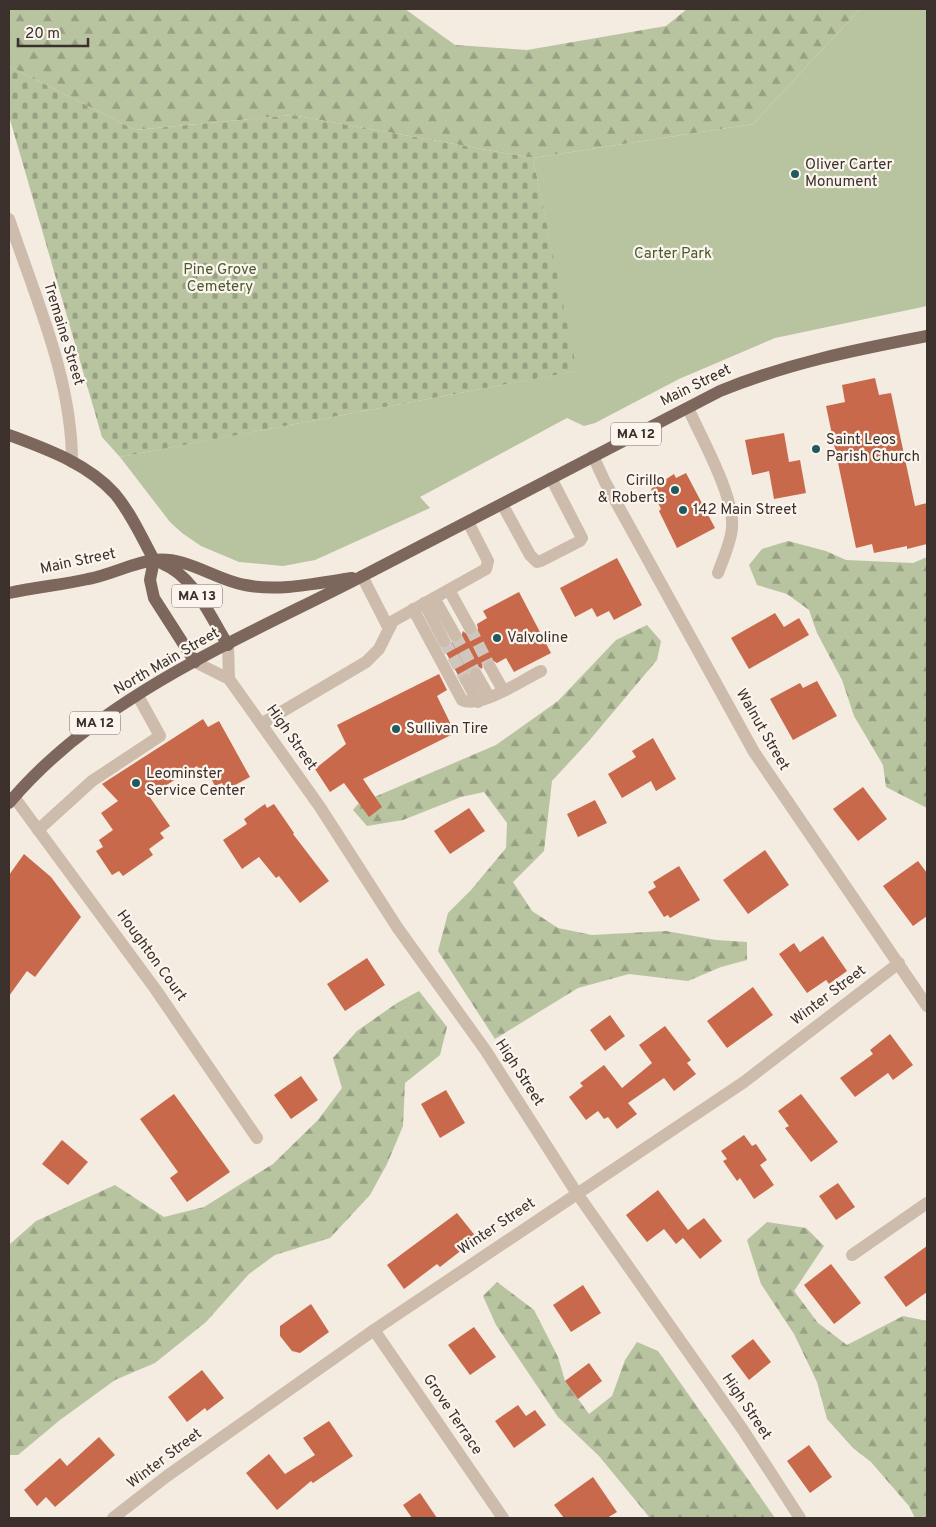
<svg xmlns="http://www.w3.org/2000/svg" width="936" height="1527" font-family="Overpass,sans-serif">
	<defs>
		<pattern id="forest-firs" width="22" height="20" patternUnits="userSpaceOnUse" patternTransform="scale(1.25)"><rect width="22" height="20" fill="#b8c4a0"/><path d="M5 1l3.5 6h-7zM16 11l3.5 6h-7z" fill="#97a083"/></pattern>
		<pattern id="cemetery-stones" width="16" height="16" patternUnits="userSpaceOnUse" patternTransform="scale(1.25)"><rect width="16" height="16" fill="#b8c4a0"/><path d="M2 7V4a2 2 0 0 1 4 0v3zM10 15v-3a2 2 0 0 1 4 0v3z" fill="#97a083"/></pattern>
	</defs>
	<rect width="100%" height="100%" fill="#f4ebe1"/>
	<path fill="#b8c4a0" d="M860,9h67v297l-152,32 -96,41 -84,44 -11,3 -17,-8 -147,79 10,11 -115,52 -32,6 -44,-4 -38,-16 -19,-13 -12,-11 -50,-65 456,-86 -43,-213 220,-34z"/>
	<g fill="url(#forest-firs)">
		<path d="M9,9h396l50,36 72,5 139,-24 21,-17h173l-107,115 -220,34 -241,-43 -157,15 -126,-64z"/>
		<path d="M788,541l38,10 20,9 67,3 14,-6v251l-41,-21 -3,-22 -29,-49 -12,-36 -25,-47 -8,-23 -22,-16 -30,-9 -8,-20 13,-16z"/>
		<path d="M647,625l14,16 -4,19 -69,82 -36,39 -8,70 -31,31 19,29 26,17 34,7 74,-4 50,9 31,2v18l-26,7 -33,14 -59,-7 -51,14 -83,51 -57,-88 10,-38 23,-23 35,-42 1,-25 -23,-31 -23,5 -58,23 -36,6 -14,-16 5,-6 138,-59 62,-44 58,-61z"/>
		<path d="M419,991l28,36 -7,28 -35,28 -2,43 -16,38 -17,31 -40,43 -55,17 -26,19 -43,48 -51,41 -40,17 -55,40 -42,35h-9v-210l27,-24 79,-36 49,32 40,-10 69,-43 45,-44 24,-32 -9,-30 24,-27 40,-28z"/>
		<path d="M767,1222l39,6 18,18 -30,45 24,32 29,22 56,-29 24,5v197h-12l-6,-12 -38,-44 -18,-14 -26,-29 -10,-37 -23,-48 -33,-50 -14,-44z"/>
		<path d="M497,1282l37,28 24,47 7,24 24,33 23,-18 13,-36 12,-18 21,9 117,167h-125l-51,-62 -41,-39 -62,-92 -13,-29z"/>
	</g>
	<path fill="url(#cemetery-stones)" d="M9,66l126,64 157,-15 241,43 44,213 -457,86 -18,-20 -93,-321z"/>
	<g fill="#c8694b">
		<path d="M875,378l4,17 12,-2 24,113 12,-3v41l-20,5v-3l-33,7 -2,-9 -16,4 -30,-142 19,-4 -3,-17z"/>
		<path d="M784,433l5,29 11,-2 6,33 -32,6 -5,-28 -17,4 -7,-35z"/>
		<path d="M686,473l29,55 -38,20 -18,-37 2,-2 -10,-20 23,-15 2,4z"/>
		<path d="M617,558l25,47 -28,15 -5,-9 -12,6 -5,-9 -17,9 -15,-29z"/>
		<path d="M519,592l32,61 -37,19 -8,-14 -9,5 -7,-4 -7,3 -1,7 -5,-3 -5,1 -4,5 -5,1 -4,4 -15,-28 4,-1 4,-6h7l4,-11 6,5 5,-1 4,-6 -1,-5 10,-6 -4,-7z"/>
		<path d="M775,613l9,14 15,-9 10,17 -60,34 -18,-31z"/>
		<path d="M439,674l8,16 -10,6 18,37 -92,46 19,28 -13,10 -25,-34 -14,9 -15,-23 31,-25 -9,-19z"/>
		<path d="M817,681l20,35 -44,24 -23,-41 30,-16 3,5z"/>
		<path d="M203,719l5,8 11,-6 31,56 -24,13 -4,-7 -7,3 -8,-15 -5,3 -5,-8 -48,30 21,30 -10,7 4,5 -15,11 4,6 -30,21 -4,-5 -7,4 -16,-24 7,-4 -4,-7 14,-10 -12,-17 17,-12 -16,-17z"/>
		<path d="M653,738l23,41 -20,12 -5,-10 -29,17 -14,-24 28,-17 -4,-6z"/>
		<path d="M863,787l24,32 -29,22 -25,-32z"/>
		<path d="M595,800l12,23 -29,14 -11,-23z"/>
		<path d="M265,804l2,4 7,-4 20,29 -1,1 36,47 -29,22 -21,-27 -3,2 -17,-21 -17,12 -19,-29 24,-16 -3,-5z"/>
		<path d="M469,808l16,23 -35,23 -16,-23z"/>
		<path d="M765,850l24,35 -41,29 -25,-34z"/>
		<path d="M24,854l27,23 30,40 -46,60 -8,-6 -18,25v-121z"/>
		<path d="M918,861l9,12v43l-14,10 -30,-40z"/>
		<path d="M679,866l21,34 -30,18 -2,-3 -4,2 -16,-25 8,-5 -3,-5z"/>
		<path d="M823,936l24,35 -18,13 -3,-4 -19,13 -28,-39 15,-11 6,9z"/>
		<path d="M367,958l18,27 -40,26 -18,-27z"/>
		<path d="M753,987l20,28 -46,33 -20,-27z"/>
		<path d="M610,1015l15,21 -20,15 -15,-21z"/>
		<path d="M665,1026l26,34 -4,3 9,11 -22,17 -10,-13 -36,25 9,11 -20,15 -9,-12 -4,2 -6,-8 -12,9 -17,-23 14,-11 -3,-3 24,-18 18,23 30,-25 -13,-18z"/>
		<path d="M890,1034l23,31 -20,15 -5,-7 -33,24 -15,-19 33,-24 -3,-4z"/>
		<path d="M301,1076l17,24 -27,19 -17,-24z"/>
		<path d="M446,1090l19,33 -25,15 -19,-34z"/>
		<path d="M174,1094l56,78 -43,30 -17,-24 8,-6 -38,-53z"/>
		<path d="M801,1094l37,48 -27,20 -26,-34 4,-2 -11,-15z"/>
		<path d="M744,1135l8,11 4,-2 11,16 -7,5 14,20 -20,14 -14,-21 -3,3 -14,-20 4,-2 -6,-8z"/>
		<path d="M62,1140l26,22 -20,23 -26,-21z"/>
		<path d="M838,1183l17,24 -19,13 -17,-24z"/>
		<path d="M658,1190l30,40 16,-12 18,23 -22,18 -17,-21 -7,6 -12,-15 -17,13 -21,-27z"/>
		<path d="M457,1213l20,25 -37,29 -3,-3 -33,25 -17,-24z"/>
		<path d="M927,1246v46l-21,15 -22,-30z"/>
		<path d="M831,1264l30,39 -27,21 -30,-39z"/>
		<path d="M583,1285l18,28 -30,19 -18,-27z"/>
		<path d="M311,1304l18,28 -29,21 -8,-2 -12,-15v-10z"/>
		<path d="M474,1327l22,30 -26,18 -22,-30z"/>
		<path d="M753,1339l18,23 -22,18 -18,-24z"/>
		<path d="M589,1363l13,18 -24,18 -13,-18z"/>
		<path d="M202,1370l22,28 -17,13 -2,-3 -18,14 -19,-25z"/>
		<path d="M518,1405l8,11 9,-6 11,15 -32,23 -19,-27z"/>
		<path d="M329,1421l24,35 -40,27 -2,-2 -34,29 -31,-37 23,-19 16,20 30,-19 -12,-17z"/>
		<path d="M99,1437l16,18 -60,52 -9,-10 -9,9 -13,-16 36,-32 7,8z"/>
		<path d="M809,1445l23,32 -22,16 -23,-32z"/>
		<path d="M593,1477l24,35 -10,6h-43l-10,-13z"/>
		<path d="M420,1493l17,25h-25l-9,-13z"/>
	</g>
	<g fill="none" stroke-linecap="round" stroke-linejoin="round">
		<g stroke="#cfc6bd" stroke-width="12" stroke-dasharray="12 6" stroke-linecap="butt">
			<path d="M470,628l20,39"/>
			<path d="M455,635l21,39"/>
			<path d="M444,641l22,39"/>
		</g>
		<g stroke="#cdbbac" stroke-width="12">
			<path d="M9,219c26,78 63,159 63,243"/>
			<path d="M688,408c13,29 47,89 44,120 -1,14 -9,31 -14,45"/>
			<path d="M593,456l12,26 149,270 173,254"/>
			<path d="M502,504l28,51 7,7 4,-1 39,-20 2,-3 -31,-60"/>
			<path d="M362,576l26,51"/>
			<path d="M449,590l21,38"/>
			<path d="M434,598l21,37"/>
			<path d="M424,603l20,38"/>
			<path d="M413,609l49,91c19,9 60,-20 79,-29"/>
			<path d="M228,645l1,34"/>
			<path d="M195,662l34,17 91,128 77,120 89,124 90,141 167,238 57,88"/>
			<path d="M490,667l13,23"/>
			<path d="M476,674l13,23"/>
			<path d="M466,680l12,22"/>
			<path d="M261,724l105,-62 13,-13 14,-28 93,-52 2,-8 -20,-39"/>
			<path d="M14,797l142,193 101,148"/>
			<path d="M38,830l54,-49 68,-45 -22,-40"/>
			<path d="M852,1255l75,-52"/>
			<path d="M374,1330l129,188"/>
			<path d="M113,1518l54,-42 207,-146 370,-248 155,-119"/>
		</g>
		<g stroke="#7d675c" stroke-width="12">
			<path d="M9,435c37,14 78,28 106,59 16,19 27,44 39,66"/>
			<path d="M154,560l-4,20 4,18 41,64"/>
			<path d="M163,564c32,13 47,53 65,81"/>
			<path d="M9,593c26,-6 53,-8 79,-14 22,-4 44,-16 66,-19 33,-4 61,20 91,25 35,7 72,-2 107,-7"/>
			<path d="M9,803c87,-104 224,-161 342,-221 123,-64 246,-127 369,-191 69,-28 134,-41 207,-55"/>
		</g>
	</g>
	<g fill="#1f5a5e" stroke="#fbf5ee" stroke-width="2">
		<circle cx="795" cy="174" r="5"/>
		<circle cx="816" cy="449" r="5"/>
		<circle cx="675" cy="490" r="5"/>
		<circle cx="683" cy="510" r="5"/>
		<circle cx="497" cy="638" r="5"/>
		<circle cx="396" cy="729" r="5"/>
		<circle cx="136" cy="783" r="5"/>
	</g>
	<g text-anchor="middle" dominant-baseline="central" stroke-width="4.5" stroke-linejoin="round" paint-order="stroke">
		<g fill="#fbf5ee" stroke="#756b66" stroke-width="1">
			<rect x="611" y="422.5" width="50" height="23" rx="4"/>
			<rect x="172" y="584.5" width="50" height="23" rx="4"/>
			<rect x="70" y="711.5" width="50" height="23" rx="4"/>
		</g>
		<g font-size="14" font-weight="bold" fill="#3b302b">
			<text x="636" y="434">MA 12</text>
			<text x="197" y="596">MA 13</text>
			<text x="95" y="723">MA 12</text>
		</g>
		<g font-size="15" fill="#3b302b" stroke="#fbf5ee" text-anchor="start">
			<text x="805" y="165">Oliver Carter<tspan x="805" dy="17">Monument</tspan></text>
			<text x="826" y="440">Saint Leos<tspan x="826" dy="17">Parish Church</tspan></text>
			<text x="665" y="481" text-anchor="end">Cirillo<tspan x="665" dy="17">&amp; Roberts</tspan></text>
			<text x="693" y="510">142 Main Street</text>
			<text x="507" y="638">Valvoline</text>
			<text x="406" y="729">Sullivan Tire</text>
			<text x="146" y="774">Leominster<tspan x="146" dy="17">Service Center</tspan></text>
		</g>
		<g font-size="15" fill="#4a5a2e" stroke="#fbf5ee">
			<text x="673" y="254">Carter Park</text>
			<text x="220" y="270">Pine Grove<tspan x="220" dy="17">Cemetery</tspan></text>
		</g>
		<g font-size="15" fill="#3b302b" stroke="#fbf5ee">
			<text transform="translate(63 334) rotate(73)">Tremaine Street</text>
			<text transform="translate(696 386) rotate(-26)">Main Street</text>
			<text transform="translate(78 562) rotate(-12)">Main Street</text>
			<text transform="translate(167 662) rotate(-30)">North Main Street</text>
			<text transform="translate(762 730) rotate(60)">Walnut Street</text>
			<text transform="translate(291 738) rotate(55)">High Street</text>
			<text transform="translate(151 956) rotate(54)">Houghton Court</text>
			<text transform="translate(829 996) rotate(-37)">Winter Street</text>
			<text transform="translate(519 1073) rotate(57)">High Street</text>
			<text transform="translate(497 1227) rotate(-34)">Winter Street</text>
			<text transform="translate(746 1407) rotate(56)">High Street</text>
			<text transform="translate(452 1415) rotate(56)">Grove Terrace</text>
			<text transform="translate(165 1459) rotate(-37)">Winter Street</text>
		</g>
	</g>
	<rect width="936" height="1527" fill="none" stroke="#3b302b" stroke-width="20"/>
	<path d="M18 38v8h70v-8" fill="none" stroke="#3b302b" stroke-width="2.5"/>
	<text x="25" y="38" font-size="15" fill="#3b302b" stroke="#fbf5ee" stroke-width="4" paint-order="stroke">20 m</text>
</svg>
